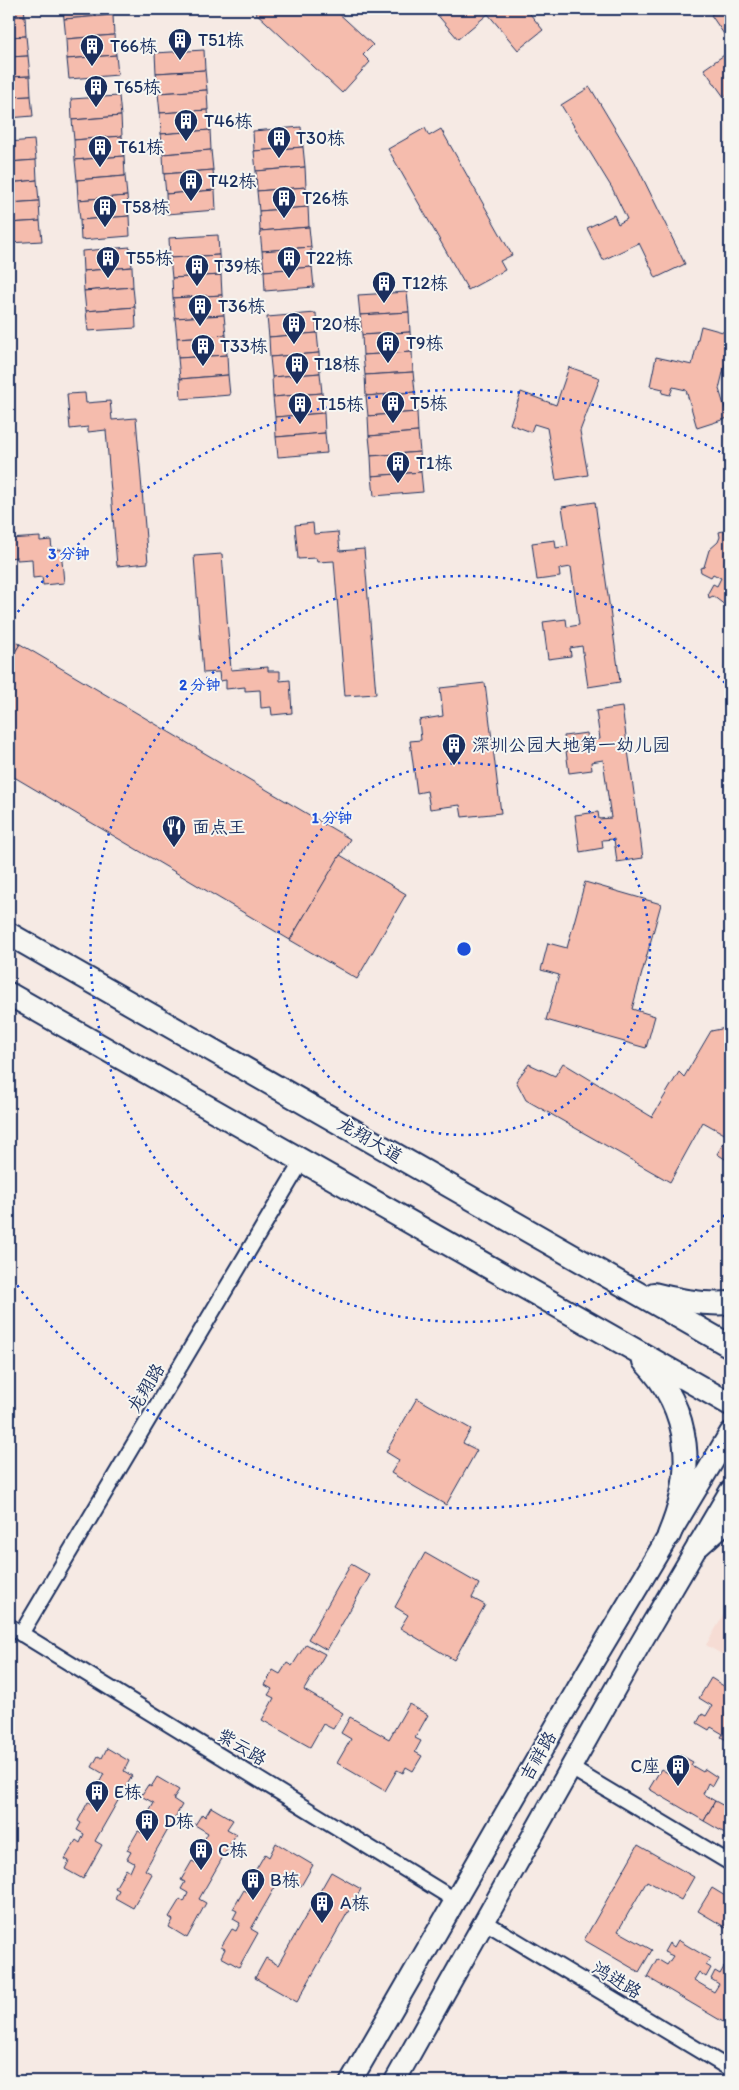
<svg xmlns="http://www.w3.org/2000/svg" width="739" height="2090" font-family="Itim,'LXGW WenKai TC',sans-serif">
	<rect width="100%" height="100%" fill="#f6eae4"/>
	<filter id="ink" filterUnits="userSpaceOnUse"><feTurbulence type="fractalNoise" baseFrequency=".02" numOctaves="2"/><feDisplacementMap in="SourceGraphic" scale="10" xChannelSelector="R" yChannelSelector="G"/><feConvolveMatrix kernelMatrix="1 2 1 2 8 2 1 2 1" color-interpolation-filters="sRGB"/></filter>
	<g filter="url(#ink)">
		<path fill="#f6dcd4" d="M730,1604v55l-24,-14z"/>
		<g fill="#f5bcad" stroke="#1b2f5e">
			<path d="M9,9h15l1,7 -16,1z"/>
			<path d="M63,9h49l1,6 -49,4z"/>
			<path d="M252,9h82l39,36 -10,10 7,7 -28,31z"/>
			<path d="M439,9h87l17,21 -25,20 -30,-36 -30,25 -23,-27z"/>
			<path d="M720,9h10v34l-19,-28z"/>
			<path d="M113,15l1,20 -48,4 -2,-20z"/>
			<path d="M25,16l1,20 -17,1v-20z"/>
			<path d="M114,35l2,20 -49,4 -1,-20z"/>
			<path d="M26,36l2,20 -19,1v-20z"/>
			<path d="M204,50l1,20 -49,3 -1,-20z"/>
			<path d="M730,51v42l-6,4 -20,-28z"/>
			<path d="M116,55l2,20 -49,4 -2,-20z"/>
			<path d="M28,56l2,20 -21,1v-20z"/>
			<path d="M205,70l2,20 -49,3 -2,-20z"/>
			<path d="M30,76l1,20 -22,1v-20z"/>
			<path d="M590,87l45,75 50,102 -29,14 -17,-35 -36,17 -16,-32 27,-13 4,9 9,-5 -15,-31 -51,-83z"/>
			<path d="M207,90l1,20 -48,3 -2,-20z"/>
			<path d="M31,96l2,20 -24,2v-21z"/>
			<path d="M119,96l2,20 -49,4 -1,-21z"/>
			<path d="M208,110l2,20 -49,4 -1,-21z"/>
			<path d="M121,116l1,20 -48,4 -2,-20z"/>
			<path d="M301,127l2,20 -49,4 -1,-20z"/>
			<path d="M425,128l4,8 12,-7 71,126 -12,6 5,9 -37,20 -80,-141z"/>
			<path d="M210,130l1,20 -48,4 -2,-20z"/>
			<path d="M122,136l2,20 -49,4 -1,-20z"/>
			<path d="M34,140l2,20 -27,2v-20z"/>
			<path d="M303,147l2,20 -49,4 -2,-20z"/>
			<path d="M211,150l2,20 -49,4 -1,-20z"/>
			<path d="M124,156l1,20 -48,4 -2,-20z"/>
			<path d="M36,160l1,20 -28,3v-21z"/>
			<path d="M305,167l1,20 -49,4 -1,-20z"/>
			<path d="M213,170l2,20 -49,4 -2,-20z"/>
			<path d="M125,176l2,20 -49,4 -1,-20z"/>
			<path d="M37,180l2,21 -30,2v-20z"/>
			<path d="M306,187l2,20 -49,4 -2,-20z"/>
			<path d="M215,190l1,20 -49,4 -1,-20z"/>
			<path d="M127,196l2,20 -49,4 -2,-20z"/>
			<path d="M39,201l1,20 -31,2v-20z"/>
			<path d="M308,207l1,20 -49,4 -1,-20z"/>
			<path d="M129,216l1,20 -49,4 -1,-20z"/>
			<path d="M40,221l2,20 -33,2v-20z"/>
			<path d="M309,227l2,20 -49,4 -2,-20z"/>
			<path d="M218,235l1,20 -49,3 -1,-20z"/>
			<path d="M130,247l2,20 -49,4 -1,-20z"/>
			<path d="M311,247l1,20 -48,4 -2,-20z"/>
			<path d="M219,255l2,20 -49,3 -2,-20z"/>
			<path d="M132,267l1,20 -49,4 -1,-20z"/>
			<path d="M312,267l2,20 -49,4 -1,-20z"/>
			<path d="M221,275l1,20 -49,3 -1,-20z"/>
			<path d="M133,287l2,20 -49,4 -2,-20z"/>
			<path d="M407,292l2,20 -49,3 -2,-20z"/>
			<path d="M222,295l2,20 -49,3 -2,-20z"/>
			<path d="M135,307l1,21 -48,3 -2,-20z"/>
			<path d="M409,312l1,20 -48,3 -2,-20z"/>
			<path d="M316,313l1,20 -48,4 -2,-20z"/>
			<path d="M224,315l2,20 -49,3 -2,-20z"/>
			<path d="M701,326l29,8v10l-11,45 9,29 -31,10 -11,-38 -13,-3 -3,8 -8,-2 1,-4 -13,-3 6,-29 36,8z"/>
			<path d="M410,332l2,20 -49,3 -1,-20z"/>
			<path d="M317,333l2,20 -49,4 -1,-20z"/>
			<path d="M226,335l1,20 -49,3 -1,-20z"/>
			<path d="M412,352l1,20 -48,3 -2,-20z"/>
			<path d="M319,353l1,20 -48,4 -2,-20z"/>
			<path d="M227,355l1,20 -48,4 -2,-21z"/>
			<path d="M569,367l31,11 -20,53 8,44 -32,5 -9,-52 -13,-4 -3,8 -21,-8 11,-32 35,13z"/>
			<path d="M413,372l2,20 -49,4 -1,-21z"/>
			<path d="M320,373l2,20 -49,4 -1,-20z"/>
			<path d="M228,375l2,20 -49,4 -1,-20z"/>
			<path d="M415,392l2,20 -49,4 -2,-20z"/>
			<path d="M85,393l1,10 24,-2 2,19 24,-2 12,145 -31,3 -11,-136 -18,2v-5l-18,2 -3,-35z"/>
			<path d="M322,393l2,20 -49,4 -2,-20z"/>
			<path d="M417,412l1,20 -49,4 -1,-20z"/>
			<path d="M324,413l1,20 -49,4 -1,-20z"/>
			<path d="M418,432l2,20 -49,4 -2,-20z"/>
			<path d="M325,433l2,20 -49,4 -2,-20z"/>
			<path d="M420,452l1,20 -49,4 -1,-20z"/>
			<path d="M421,472l2,20 -49,4 -2,-20z"/>
			<path d="M595,502l25,180 -32,5 -6,-41 -12,2 1,8 -23,3 -5,-37 23,-3 1,8 12,-2 -8,-58 -12,2 1,8 -23,3 -5,-37 23,-3 1,8 12,-2 -6,-39z"/>
			<path d="M313,523l1,11 24,-2 2,19 24,-2 12,145 -31,2 -11,-135 -17,1 -1,-4 -18,1 -3,-34z"/>
			<path d="M723,531l7,4v74l-17,-13 -4,2 -1,-5 5,-9 4,2 4,-8 -8,-4 -2,3 -10,-5 -1,-4 4,-1 5,-17 9,-8 2,-5 -1,-5z"/>
			<path d="M40,537v4l11,-1 1,10 9,-1 3,34 -21,2 -1,-8 -9,1 -1,-19 -15,1v-3l-8,1v-19z"/>
			<path d="M222,554l9,116 37,-3v4h12v10l10,-1 2,33 -20,2 -1,-8 -10,1 -1,-18 -15,1v-4l-19,2v-9l-6,1 -1,-9 -16,1 -9,-117z"/>
			<path d="M9,638l11,6 -11,18z"/>
			<path d="M20,644l330,195 -60,101 -281,-166v-112z"/>
			<path d="M485,683l16,130 -39,4 -2,-12 -30,4 -3,-18 -10,2 -7,-52 11,-1 -2,-20 24,-4 -3,-28z"/>
			<path d="M622,707l21,151 -26,4 -3,-23 -12,1 1,8 -23,4 -5,-37 23,-3 1,7 12,-1 -8,-58 -12,2 1,8 -23,3 -5,-37 23,-3 1,8 12,-2 -4,-28z"/>
			<path d="M340,855l66,39 -49,85 -67,-39z"/>
			<path d="M585,882l76,22 -29,105 23,7 -9,32 -100,-28 13,-45 -18,-5 7,-27 19,5z"/>
			<path d="M726,1028l4,3v131l-13,-8 11,-18 -25,-14 -33,60 -144,-82 -10,-19 13,-17 26,12 8,-13 89,54 27,-45 5,5 27,-46z"/>
			<path d="M417,1398l54,31 -8,14 14,7 -31,55 -55,-32 8,-13 -13,-8z"/>
			<path d="M425,1553l54,31 -7,14 13,7 -31,55 -54,-32 8,-13 -13,-8z"/>
			<path d="M351,1564l19,11 -43,75 -19,-11z"/>
			<path d="M306,1644l19,10 -21,36 39,23 -10,16 -10,-5 -13,23 -48,-27 12,-22 -6,-3 4,-6 -7,-4 8,-15 7,4 7,-11 5,3z"/>
			<path d="M711,1678l19,12v52l-9,-5 2,-3 -12,-7 -2,3 -12,-7 5,-9 4,2 6,-10 -13,-8z"/>
			<path d="M409,1704l19,11 -13,23 6,3 -6,11 7,4 -9,15 -7,-4 -3,6 -6,-3 -12,21 -48,-28 14,-24 -10,-6 9,-16 39,22z"/>
			<path d="M107,1748l22,13 -5,10 8,5 -37,65 7,4 -19,34 -18,-10 4,-8 -4,-2 11,-19 4,3 4,-9 -7,-4 4,-7 -3,-2 10,-19 4,2 11,-19 -4,-2 5,-9 -12,-7 6,-11 4,2z"/>
			<path d="M680,1755l13,7 -2,3 12,7 2,-3 12,8 -5,9 -4,-3 -5,11 12,7 -11,20 -55,-32 12,-20 12,7 6,-10 -4,-2z"/>
			<path d="M157,1777l22,13 -6,9 9,6 -37,65 7,4 -19,34 -18,-10 4,-8 -4,-2 11,-19 4,3 4,-9 -7,-4 4,-7 -4,-2 11,-19 4,2 11,-19 -4,-2 5,-9 -13,-7 7,-11 3,2z"/>
			<path d="M715,1801l13,7 2,-4v32l-26,-15z"/>
			<path d="M211,1807l22,13 -6,9 9,5 -37,65 7,4 -19,35 -18,-11 4,-7 -4,-3 11,-18 4,3 4,-9 -7,-4 4,-7 -4,-2 11,-19 4,2 11,-19 -4,-2 5,-9 -13,-8 7,-11 3,3z"/>
			<path d="M276,1843l37,22 -12,21 -19,-11 -31,54 7,4 -19,34 -18,-10 4,-8 -4,-2 11,-18 4,2 4,-8 -7,-4 4,-8 -4,-2 11,-19 4,2 11,-19 -4,-2 10,-17 4,3z"/>
			<path d="M638,1845l56,32 -13,23 -34,-19 -29,50 34,19 -13,22 -55,-32z"/>
			<path d="M331,1872l30,17 -64,113 -42,-24 11,-20 12,7z"/>
			<path d="M712,1888l18,11v31l-32,-19z"/>
			<path d="M678,1940l32,19 -4,6 5,3 -5,9 -7,-5 -5,8 20,12 5,-8 -8,-5 4,-8 5,3 4,-7 6,4v55l-83,-49 10,-18 10,6 6,-9 -9,-4 5,-9 5,4z"/>
		</g>
		<g fill="none" stroke-linecap="round" stroke-linejoin="round">
			<g stroke="#1b2f5e" stroke-width="18">
				<g id="street">
					<path d="M9,1626l446,274"/>
					<path d="M21,1634l281,-473"/>
					<path d="M571,1768l159,95"/>
					<path d="M485,1922l245,147"/>
				</g>
			</g>
			<g stroke="#1b2f5e" stroke-width="24">
				<g id="secondary">
					<path d="M351,2081l236,-409 143,-239"/>
					<path d="M395,2081l244,-435 91,-155"/>
				</g>
			</g>
			<g stroke="#1b2f5e" stroke-width="26">
				<g id="primary">
					<path d="M9,934l721,412"/>
					<path d="M9,994l721,410"/>
					<path d="M654,1294c26,7 50,11 76,9"/>
					<path d="M644,1361c49,50 51,113 25,174"/>
					<path d="M699,1545l31,-28"/>
				</g>
			</g>
			<use href="#street" stroke="#f6f6f2" stroke-width="14"/>
			<use href="#secondary" stroke="#f6f6f2" stroke-width="20"/>
			<use href="#primary" stroke="#f6f6f2" stroke-width="22"/>
		</g>
	</g>
	<g fill="none" stroke="#1d4ed8" stroke-width="2.5" stroke-dasharray="2.5 5">
		<circle cx="464" cy="949" r="186"/>
		<path d="M730 1210A373 373 0 1 1 730 688"/>
		<path d="M726 1443A559 559 0 0 1 9 1274M9 624A559 559 0 0 1 726 455"/>
	</g>
	<defs>
		<g id="building-pin" transform="scale(1.25)"><path d="M0 17L-7.5 6A9.5 9.5 0 1 1 7.5 6Z" fill="#1b2f5e" stroke="#f6f6f2"/><path d="M-4-6H4V6H1V3H-1V6H-4ZM-2.5-4.3h1.7v1.8h-1.7ZM.8-4.3h1.7v1.8H.8ZM-2.5-1h1.7V.8h-1.7ZM.8-1h1.7V.8H.8Z" fill="#fff"/></g>
		<g id="restaurant-pin" transform="scale(1.25)"><path d="M0 17L-7.5 6A9.5 9.5 0 1 1 7.5 6Z" fill="#1b2f5e" stroke="#f6f6f2"/><path d="M-5-6h1v4h1v-4h1v4h1v-4h1v5L-1.5 .5V6h-2V.5L-5-1ZM5-6V6H3V1.5H1.5Q1.5-4 5-6Z" fill="#fff"/></g>
	</defs>
	<g fill-rule="evenodd">
		<use href="#building-pin" x="180" y="40"/>
		<use href="#building-pin" x="92" y="46"/>
		<use href="#building-pin" x="96" y="87"/>
		<use href="#building-pin" x="186" y="121"/>
		<use href="#building-pin" x="279" y="138"/>
		<use href="#building-pin" x="100" y="147"/>
		<use href="#building-pin" x="191" y="181"/>
		<use href="#building-pin" x="284" y="198"/>
		<use href="#building-pin" x="105" y="207"/>
		<use href="#building-pin" x="108" y="258"/>
		<use href="#building-pin" x="289" y="258"/>
		<use href="#building-pin" x="197" y="266"/>
		<use href="#building-pin" x="384" y="283"/>
		<use href="#building-pin" x="200" y="306"/>
		<use href="#building-pin" x="294" y="324"/>
		<use href="#building-pin" x="388" y="343"/>
		<use href="#building-pin" x="203" y="346"/>
		<use href="#building-pin" x="297" y="364"/>
		<use href="#building-pin" x="393" y="403"/>
		<use href="#building-pin" x="300" y="404"/>
		<use href="#building-pin" x="398" y="463"/>
		<use href="#building-pin" x="454" y="745"/>
		<use href="#restaurant-pin" x="174" y="827"/>
		<use href="#building-pin" x="678" y="1766"/>
		<use href="#building-pin" x="97" y="1792"/>
		<use href="#building-pin" x="147" y="1821"/>
		<use href="#building-pin" x="201" y="1850"/>
		<use href="#building-pin" x="253" y="1880"/>
		<use href="#building-pin" x="322" y="1903"/>
	</g>
	<g text-anchor="middle" dominant-baseline="central" stroke-width="4" stroke-linejoin="round" paint-order="stroke">
		<g font-size="18" fill="#1b2f5e" stroke="#f6f6f2" text-anchor="start">
			<text x="198" y="40">T51栋</text>
			<text x="110" y="46">T66栋</text>
			<text x="114" y="87">T65栋</text>
			<text x="204" y="121">T46栋</text>
			<text x="296" y="138">T30栋</text>
			<text x="118" y="147">T61栋</text>
			<text x="208" y="181">T42栋</text>
			<text x="302" y="198">T26栋</text>
			<text x="122" y="207">T58栋</text>
			<text x="126" y="258">T55栋</text>
			<text x="306" y="258">T22栋</text>
			<text x="214" y="266">T39栋</text>
			<text x="402" y="283">T12栋</text>
			<text x="218" y="306">T36栋</text>
			<text x="312" y="324">T20栋</text>
			<text x="406" y="343">T9栋</text>
			<text x="220" y="346">T33栋</text>
			<text x="314" y="364">T18栋</text>
			<text x="410" y="403">T5栋</text>
			<text x="318" y="404">T15栋</text>
			<text x="416" y="463">T1栋</text>
			<text x="472" y="745">深圳公园大地第一幼儿园</text>
			<text x="192" y="827">面点王</text>
			<text x="660" y="1766" text-anchor="end">C座</text>
			<text x="114" y="1792">E栋</text>
			<text x="164" y="1821">D栋</text>
			<text x="218" y="1850">C栋</text>
			<text x="270" y="1880">B栋</text>
			<text x="340" y="1903">A栋</text>
		</g>
		<g font-size="18" fill="#1b2f5e" stroke="#f6f6f2">
			<text transform="translate(370 1140) rotate(30)">龙翔大道</text>
			<text transform="translate(146 1388) rotate(-59)">龙翔路</text>
			<text transform="translate(242 1747) rotate(31)">紫云路</text>
			<text transform="translate(538 1756) rotate(-60)">吉祥路</text>
			<text transform="translate(617 1980) rotate(31)">鸿进路</text>
		</g>
	</g>
	<circle cx="464" cy="949" r="8" fill="#1d4ed8" stroke="#f6f6f2" stroke-width="2.5"/>
	<g font-size="15" text-anchor="middle" font-weight="bold" fill="#1d4ed8" stroke="#f6f6f2" stroke-width="4" stroke-linejoin="round" paint-order="stroke">
		<text x="69" y="559">3 分钟</text>
		<text x="200" y="690">2 分钟</text>
		<text x="332" y="823">1 分钟</text>
	</g>
	<rect width="739" height="2090" fill="none" stroke="#f6f6f2" stroke-width="30"/>
	<rect x="15" y="15" width="709" height="2060" fill="none" stroke="#1b2f5e" stroke-width="2" filter="url(#ink)"/>
</svg>
